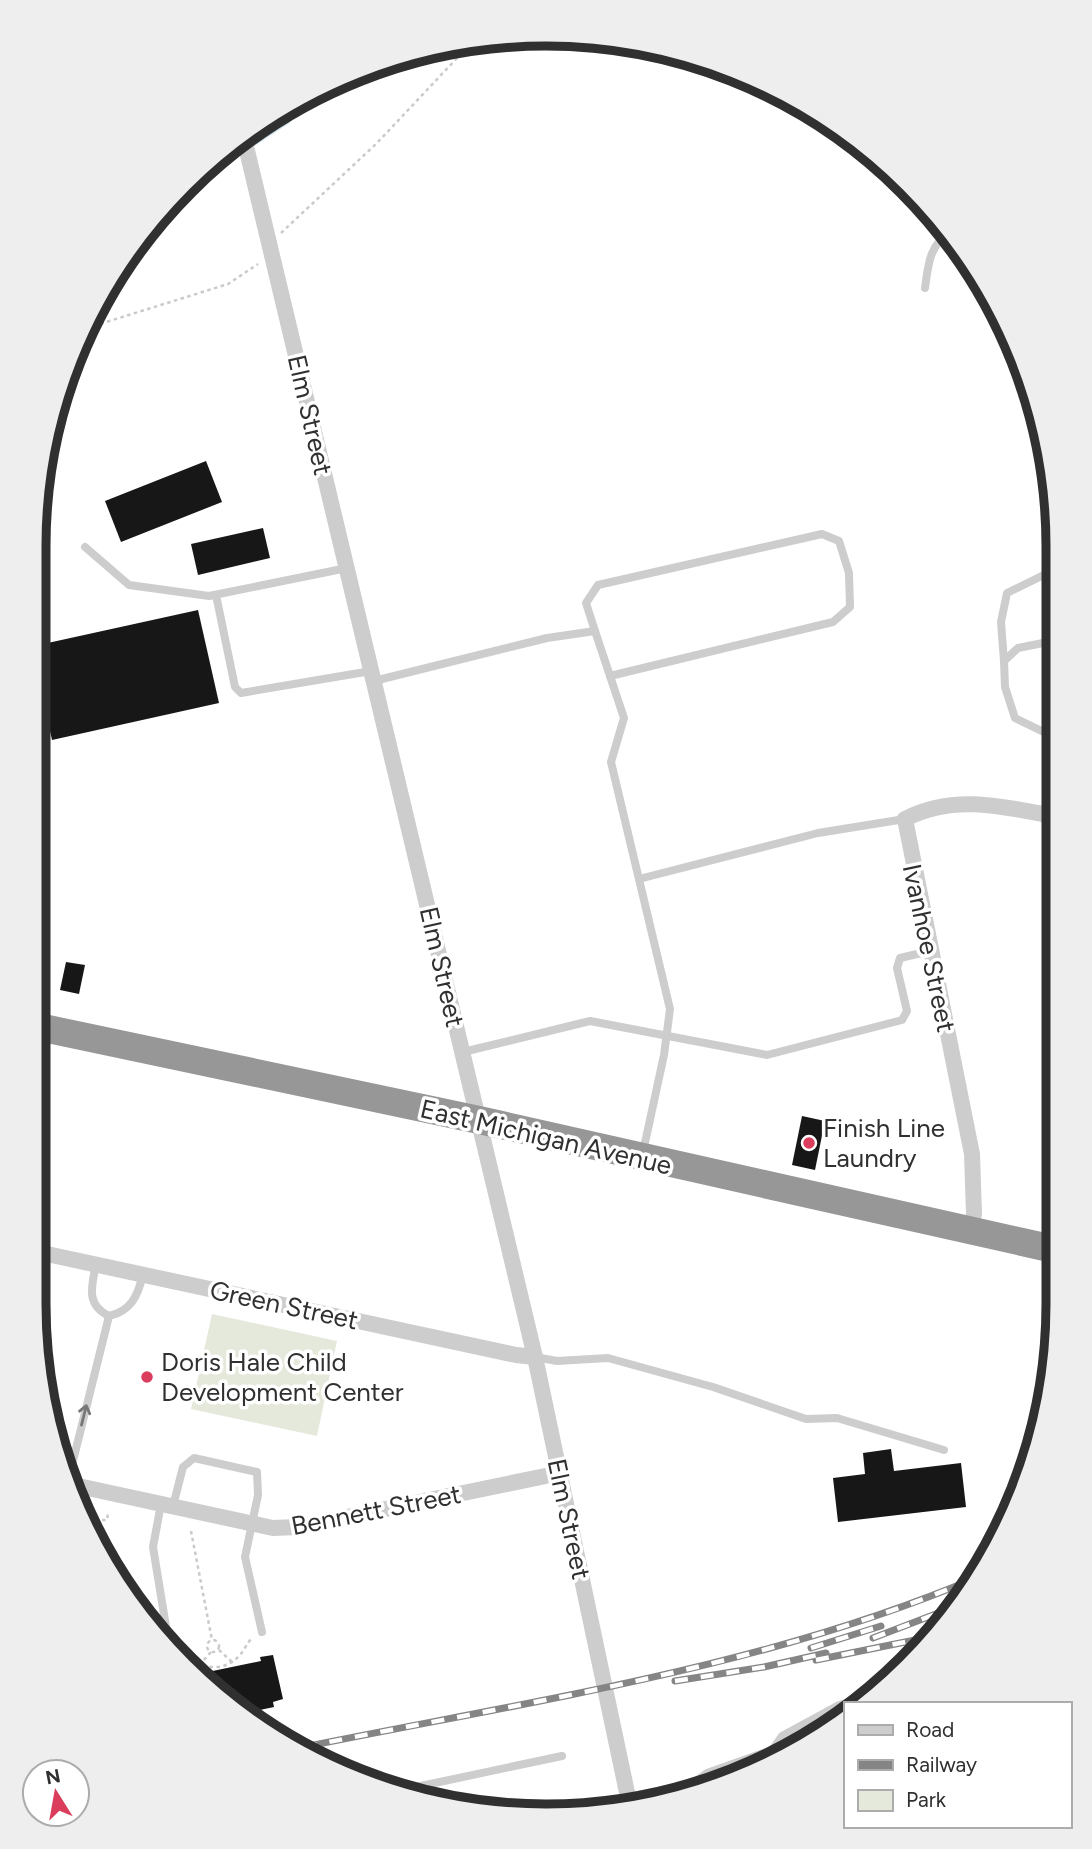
<svg xmlns="http://www.w3.org/2000/svg" width="1092" height="1849" font-family="Figtree,sans-serif">
	<rect width="100%" height="100%" fill="#fff"/>
	<path fill="#e5e9dc" d="M212,1314l125,27 -20,95 -126,-27z"/>
	<g fill="none" stroke-linecap="round" stroke-linejoin="round">
		<g stroke="#cde3eb" stroke-width="26">
			<path d="M226,149l55,-36 4,-6"/>
			<path d="M176,193l40,-36"/>
		</g>
	</g>
	<g fill="#171717">
		<path d="M206,461l16,41 -101,40 -16,-41z"/>
		<path d="M263,528l7,30 -72,17 -7,-31z"/>
		<path d="M198,610l21,93 -167,37 -18,-80v-14z"/>
		<path d="M66,962l19,3 -6,29 -19,-4z"/>
		<path d="M802,1116l23,5 -10,49 -23,-5z"/>
		<path d="M891,1449l3,22 67,-8 5,44 -128,15 -5,-44 32,-4 -2,-21z"/>
		<path d="M273,1655l10,44 -10,3 1,5 -33,7 -43,-40 63,-13 -1,-4z"/>
	</g>
	<g fill="none" stroke-linecap="round" stroke-linejoin="round">
		<g stroke="#cacaca" stroke-width="2.5" stroke-dasharray="3.5 3.5" stroke-linecap="butt">
			<path d="M281,233l96,-90 97,-103"/>
			<path d="M87,328l141,-44 30,-20"/>
			<path d="M88,1520h19l1,-7"/>
			<path d="M191,1531l21,109"/>
			<circle cx="213" cy="1646" r="6"/>
			<path d="M180,1649c15,17 40,27 59,7 5,-5 8,-13 13,-18"/>
			<path d="M219,1650l13,12"/>
			<path d="M199,1665l12,-13"/>
		</g>
		<g stroke="#cdcdcd" stroke-width="8">
			<path d="M925,288c3,-21 4,-44 25,-55"/>
			<path d="M85,547l44,38 80,11 138,-28"/>
			<path d="M216,595l19,92 6,6 130,-22"/>
			<path d="M595,631l-9,-28 12,-18 224,-51 17,7 10,32 1,34 -17,15 -223,54"/>
			<path d="M1058,640l-40,8 -14,13 1,26 10,31 43,21"/>
			<path d="M1004,661l-3,-39 6,-29 51,-25"/>
			<path d="M374,681l173,-43 48,-7 29,87 -13,44 59,247 -6,46 -21,97"/>
			<path d="M639,879l179,-46 87,-14"/>
			<path d="M463,1052l127,-31 177,34 135,-35 5,-9 -10,-43 3,-10 30,-7"/>
			<path d="M96,1264c-4,22 -11,40 13,52"/>
			<path d="M535,1357l22,4 51,-3 105,29 93,32 31,-1 107,32"/>
			<path d="M68,1481l41,-165c22,-5 29,-20 34,-42"/>
			<path d="M161,1504l-8,43 16,98"/>
			<path d="M173,1506l10,-39 11,-9 63,14 1,23 -13,62 17,75"/>
			<path d="M692,1784l29,-1"/>
			<path d="M397,1791l165,-35"/>
			<path d="M628,1797l64,-13 15,-11 65,-23 10,-14 57,-31 32,-9"/>
		</g>
		<g stroke="#cdcdcd" stroke-width="16">
			<path d="M243,134l292,1223 94,445"/>
			<path d="M970,1231l4,-17 -2,-60 -67,-335c49,-26 101,-12 153,-2"/>
			<path d="M33,1251l483,104 19,2"/>
			<path d="M69,1484l204,44 25,-1 262,-54"/>
		</g>
		<path stroke="#979797" stroke-width="28" d="M34,1026l445,94 579,130"/>
		<g stroke="#858585" stroke-width="7">
			<g id="rail">
				<path d="M873,1638l81,-31"/>
				<path d="M811,1648l70,-22"/>
				<path d="M816,1660l109,-22"/>
				<path d="M675,1681l89,-14 62,-14"/>
				<path d="M304,1747c226,-46 460,-79 674,-170"/>
			</g>
		</g>
		<use href="#rail" stroke="#fff" stroke-width="4.5" stroke-dasharray="13" stroke-linecap="butt"/>
	</g>
	<defs><path id="oneway-shaft" d="M-6 0H5M1.5-3L5.5 0L1.5 3" fill="none" stroke-width="1.6" stroke-linecap="round" stroke-linejoin="round" transform="scale(1.75)"/></defs>
	<use stroke="#777" href="#oneway-shaft" transform="translate(84 1415) rotate(-76)"/>
	<g fill="#db3e5c" stroke="#fff" stroke-width="2.5">
		<circle cx="809" cy="1143" r="7"/>
		<circle cx="147" cy="1377" r="7"/>
	</g>
	<g text-anchor="middle" dominant-baseline="central" stroke-width="7" stroke-linejoin="round" paint-order="stroke">
		<g font-size="26" fill="#303030" stroke="#fff">
			<text transform="translate(310 415) rotate(77)">Elm Street</text>
			<text transform="translate(929 948) rotate(78)">Ivanhoe Street</text>
			<text transform="translate(442 967) rotate(77)">Elm Street</text>
			<text transform="translate(546 1137) rotate(13)">East Michigan Avenue</text>
			<text transform="translate(284 1305) rotate(12)">Green Street</text>
			<text transform="translate(376 1510) rotate(-11)">Bennett Street</text>
			<text transform="translate(569 1519) rotate(78)">Elm Street</text>
		</g>
		<g font-size="26" fill="#303030" stroke="#fff" text-anchor="start">
			<text x="823" y="1128">Finish Line<tspan x="823" dy="30">Laundry</tspan></text>
			<text x="161" y="1362">Doris Hale Child<tspan x="161" dy="30">Development Center</tspan></text>
		</g>
	</g>
	<path d="M0 0H1092V1849H0ZM546 46H546A500 500 0 0 1 1046 546V1304A500 500 0 0 1 546 1804H546A500 500 0 0 1 46 1304V546A500 500 0 0 1 546 46Z" fill="#eee" fill-rule="evenodd"/>
	<path fill="none" stroke="#303030" stroke-width="9" d="M546 46H546A500 500 0 0 1 1046 546V1304A500 500 0 0 1 546 1804H546A500 500 0 0 1 46 1304V546A500 500 0 0 1 546 46Z"/>
	<rect x="844" y="1702" width="228" height="126" fill="#ffffff" stroke="#acacac" stroke-width="2"/>
	<rect x="858" y="1725" width="35" height="10" fill="#cdcdcd" stroke="#acacac" stroke-width="2"/>
	<text x="906" y="1737" font-size="21" fill="#303030">Road</text>
	<rect x="858" y="1760" width="35" height="10" fill="#858585" stroke="#acacac" stroke-width="2"/>
	<text x="906" y="1772" font-size="21" fill="#303030">Railway</text>
	<rect x="858" y="1790" width="35" height="21" fill="#e5e9dc" stroke="#acacac" stroke-width="2"/>
	<text x="906" y="1807" font-size="21" fill="#303030">Park</text>
	<g transform="translate(56 1793) rotate(349)"><circle r="33" fill="#ffffff" stroke="#acacac" stroke-width="2"/>
	<path d="M0-5L12 26L0 18L-12 26Z" fill="#db3e5c"/>
	<text y="-10" font-size="19" font-weight="bold" text-anchor="middle" fill="#303030">N</text>
	</g>
</svg>
